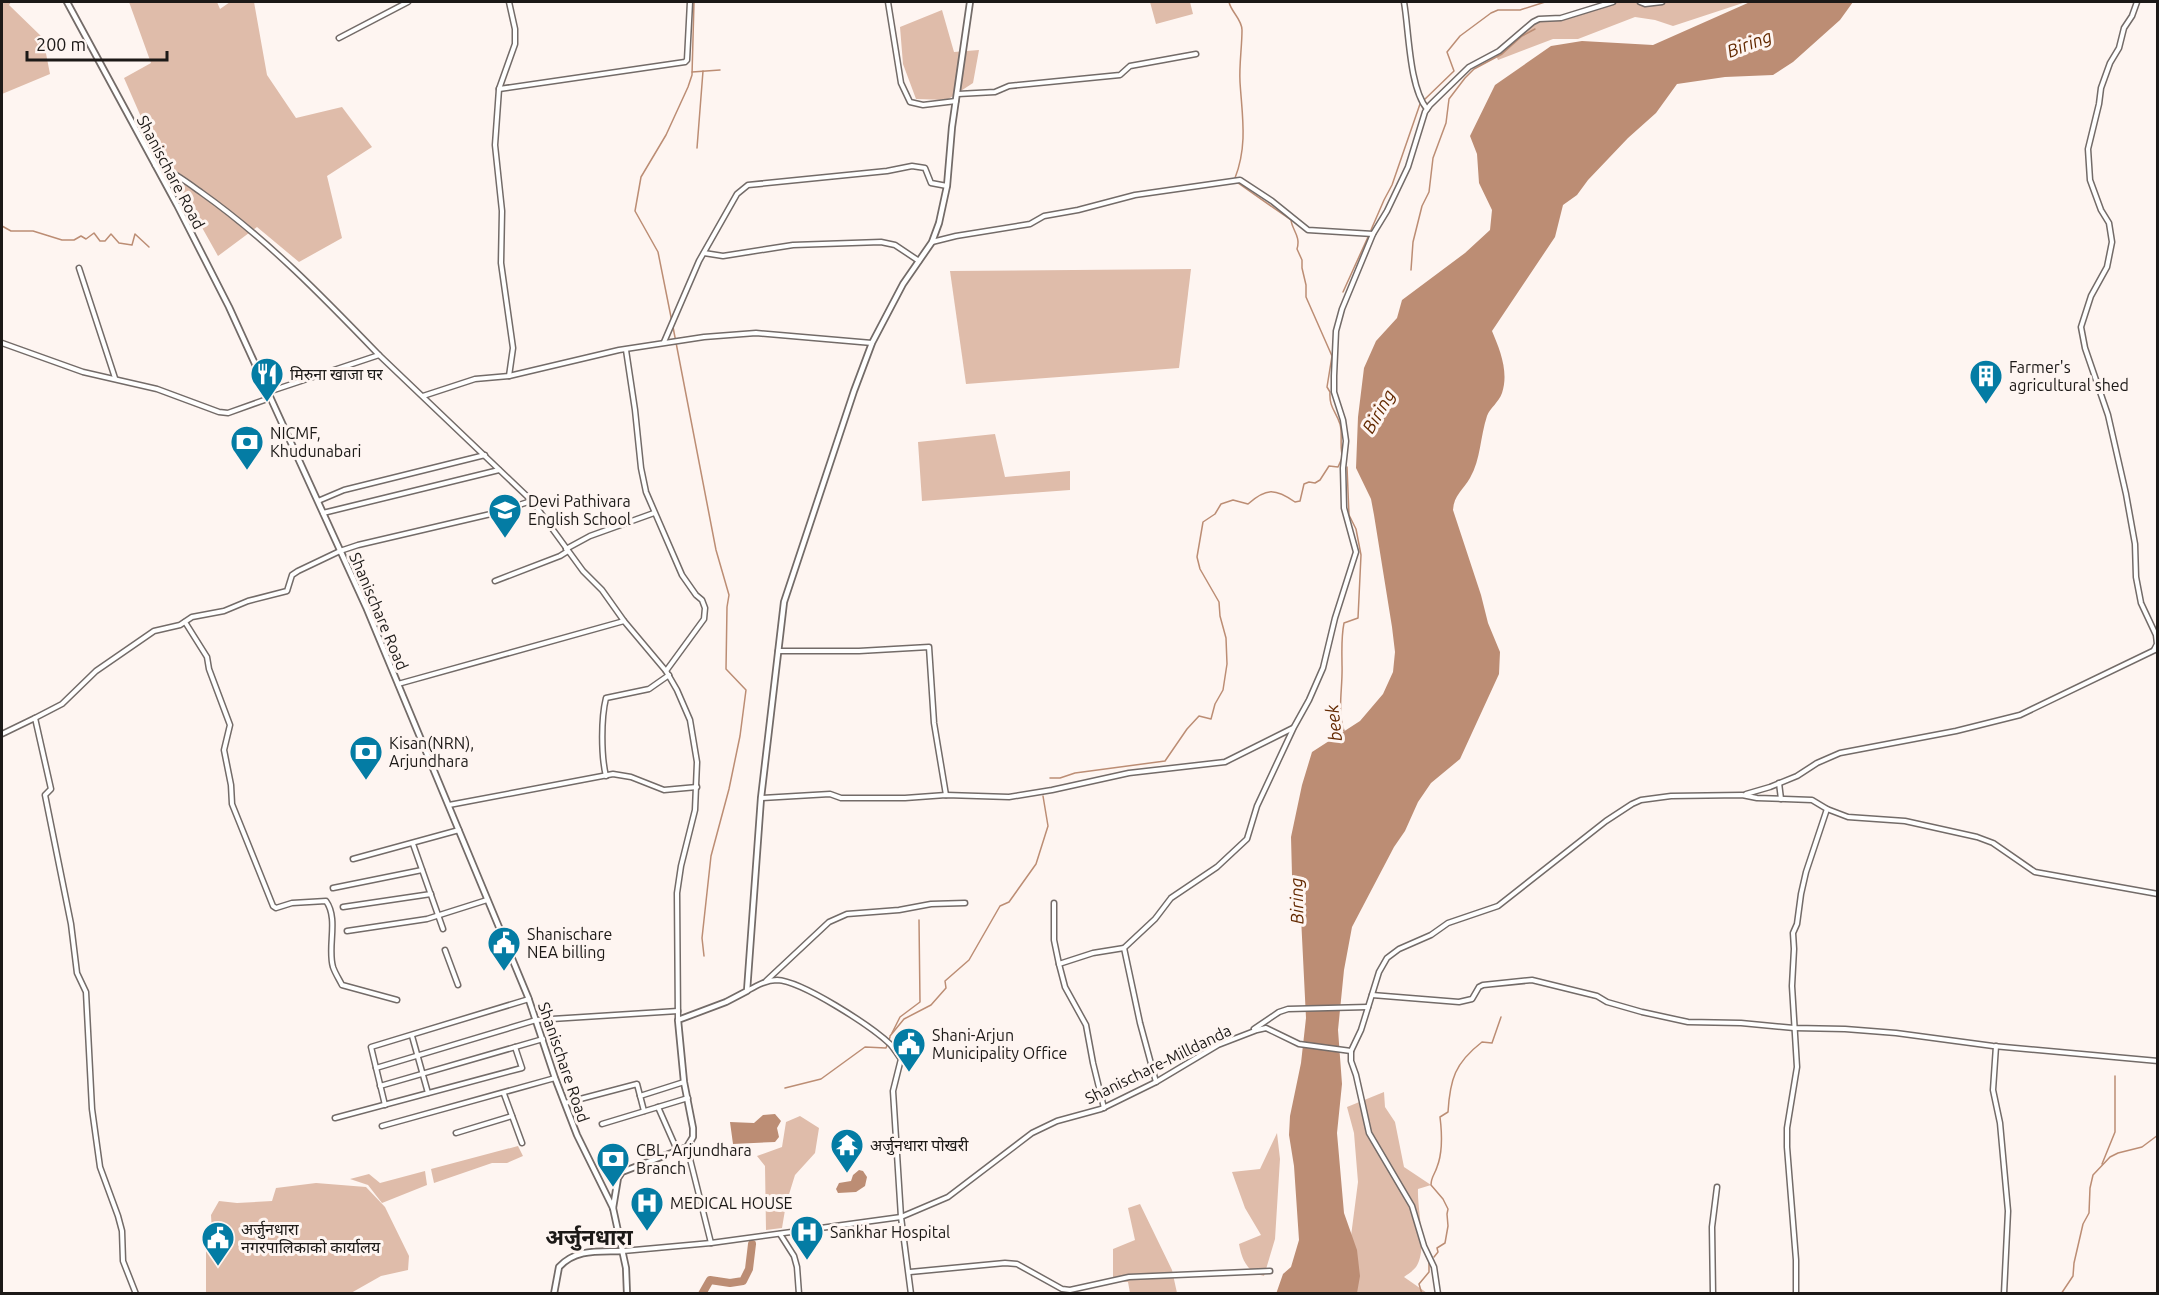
<svg xmlns="http://www.w3.org/2000/svg" width="2159" height="1295" font-family="Ubuntu,'Noto Sans Devanagari',sans-serif">
	<rect width="100%" height="100%" fill="#fef5f1"/>
	<g fill="#dfbcaa">
		<path d="M2,2h9l-2,3 34,33 7,36 -48,20z"/>
		<path d="M129,2h88l3,7 10,-7h24l13,73 29,43 46,-11 30,40 -45,29 15,62 -43,24 -42,-35 -39,29 -73,-130 -21,-48 27,-15z"/>
		<path d="M1150,2h40l3,12 -37,10z"/>
		<path d="M1602,2h144l-73,24 -18,-6 -20,-3 -57,22h-25l-55,21 -3,-7 26,-18 5,-10 16,-5 15,1z"/>
		<path d="M942,10l12,42 25,-2 -6,33 -26,17 -31,-1 -13,-35 -3,-37z"/>
		<path d="M1191,269l-12,99 -213,16 -16,-113z"/>
		<path d="M995,434l10,43 65,-6v19l-148,11 -4,-59z"/>
		<path d="M1384,1092l1,15 10,15 9,45 27,18 -13,4c-1,22 10,60 -2,78 -3,4 -8,7 -12,10l23,16h-78l2,-57 7,-54 -4,-49 -7,-26z"/>
		<path d="M800,1116l19,12 -4,25 -20,22 -9,29 -4,24 -16,2 -1,-64 -8,-10 25,-9 4,-25z"/>
		<path d="M1277,1133l3,26 -5,80 -11,37c-17,-4 -22,-16 -25,-32l22,-9 -16,-27 -13,-36 28,-3z"/>
		<path d="M518,1146l5,10 -16,7h-15l-58,20 -3,-14z"/>
		<path d="M425,1171l2,14 -45,18 -14,-18 -18,-6 19,-5 11,9z"/>
		<path d="M316,1183l50,4 19,20 24,49 -1,14 -27,6 -30,17h-145v-41l6,-19 -1,-18 8,-14 18,2 35,-2 4,-13z"/>
		<path d="M1140,1204l32,66 5,23h-47l-2,-11 -15,-1v-32l22,-9 -7,-32z"/>
	</g>
	<g fill="#bc8d74">
		<path d="M1750,2h103l-13,18 -47,42 -20,13 -48,2 -48,7 -21,29 -28,25 -40,42 -11,15 -14,10 -8,32 -63,94c8,19 17,41 10,62 -3,9 -12,15 -15,23 -7,21 -6,43 -17,62 -7,12 -16,17 -17,32l28,85 7,28 12,29 -1,22 -39,85 -29,24 -13,19 -13,29 -11,16 -42,80 -8,43 -6,60 4,54 -5,49 7,80 13,37 3,26 -3,17 -81,1 7,-20 8,-7 8,-27 -5,-74 -5,-31 1,-19 11,-53 5,-45 -6,-121 -8,-22 -1,-38 11,-52 10,-33 48,-31 23,-27 10,-22 2,-20 -3,-25 -18,-112 -3,-16 -15,-31 2,-51 6,-49 12,-27 21,-23 5,-18 63,-47 25,-23 2,-20 -13,-27 -2,-29 -7,-18 25,-51 56,-39 31,-5 71,4z"/>
		<path d="M775,1114l6,7 -4,7 2,9 -4,5 -42,2 -3,-22 24,1 9,-8z"/>
		<path d="M859,1170l4,1 4,6 -2,9 -9,6 -18,1 -2,-4 3,-6 12,-2 2,-6z"/>
	</g>
	<g fill="none" stroke-linecap="round" stroke-linejoin="round">
		<g stroke="#bc8d74" stroke-width="1.5">
			<path d="M1229,2c2,10 13,17 13,28 0,17 -3,35 -2,52 2,33 8,63 -5,96"/>
			<path d="M692,72l28,-2"/>
			<path d="M1424,100l30,-29 -7,-19 13,-16 31,-23 7,-3h22l25,-8"/>
			<path d="M697,148l6,-77"/>
			<path d="M1238,183l53,37c1,10 10,16 6,29l5,11v8l4,17v12l26,59 -5,31 3,5c-1,16 6,19 10,32 3,11 -1,23 3,34"/>
			<path d="M2,226l9,5h22l29,9h12l7,-4 5,3 8,-6 6,8h5l6,-7 8,9 13,2 3,-11 14,13"/>
			<path d="M1371,230l13,-30 8,-15 28,-81"/>
			<path d="M1411,270l2,-28 9,-36 7,-14 4,-34 13,-35 3,-24 16,-21 9,-9 28,-15 20,-18 13,-7"/>
			<path d="M1343,292l25,-55"/>
			<path d="M672,322l-14,-70 -23,-41 6,-34 25,-42 22,-48 4,-12 2,-73"/>
			<path d="M673,327l43,223 13,45 -2,12 -1,62 20,21 -6,46 -11,53 -18,67 -9,82 2,18"/>
			<path d="M1344,731c-7,-21 -1,-44 -2,-66 0,-14 -1,-27 2,-42l14,-5 3,-63 -5,-26 -7,-14 -2,-48"/>
			<path d="M1050,778h10l15,-5 90,-12 22,-32 12,-13 12,3 4,-15 8,-14 4,-26 -1,-26 -6,-22 -1,-14 -19,-33 -3,-12 6,-35 12,-8 6,-10 12,-4 15,4c18,-16 27,-16 47,-2l5,-1 4,-17 5,-2 6,1 5,-3 9,-14 9,1 4,-9"/>
			<path d="M892,1033l8,-16 20,-15 -1,-82"/>
			<path d="M890,1036l14,-17 27,-14 15,-17 -1,-7 24,-21 31,-54 9,-4 27,-38 12,-38 -5,-30"/>
			<path d="M785,1088l36,-9 44,-32 21,1 4,-11"/>
			<path d="M2102,1164l13,-32v-56"/>
			<path d="M1434,1257l4,-5 -1,-4 8,-5 3,-17 -1,-12 1,-5 -5,-10 -12,-14c0,-8 4,-11 6,-18 6,-15 5,-34 3,-50l8,-5c2,-33 7,-49 34,-70l10,1 9,-26"/>
			<path d="M1422,1294l-3,-10 10,-12v-10"/>
			<path d="M2061,1294l12,-18 1,-13 9,-39 6,-11 1,-25 3,-13 17,-18 8,-4 24,-6 16,-12"/>
		</g>
		<path stroke="#bc8d74" stroke-width="8" d="M702,1294l8,-14 20,3 13,-2 6,-12 3,-25"/>
		<g stroke="#736b68" stroke-width="7">
			<g id="minor">
				<path d="M509,2l6,27v15l-16,45 -4,56 7,66 -1,52 12,85 -4,28"/>
				<path d="M888,2l13,81 9,19 13,3 33,-4"/>
				<path d="M1404,2c5,29 5,85 23,107"/>
				<path d="M1640,2l5,2 17,-2"/>
				<path d="M2137,2l-5,14 -8,12 -5,20 -9,15 -9,25 -2,16 -11,45 2,31 11,30 8,13 3,19 -5,25 -16,29 -10,31 4,21 23,67 18,79 9,50 1,33 5,26 15,32 1,9 -3,6"/>
				<path d="M339,38l69,-36"/>
				<path d="M499,89l186,-27 2,-2 3,-58"/>
				<path d="M958,94l37,-2 14,-6 111,-11 10,-9 66,-12"/>
				<path d="M155,165c16,5 33,18 47,28 65,46 122,105 177,162l-111,37"/>
				<path d="M932,242l24,-6 74,-12 14,-8 34,-6 57,-15 105,-15 32,21 36,29 65,4 14,-23 21,-44 17,-55 5,-7 39,-38 30,-16 34,-29 6,-3 22,-1 52,-16"/>
				<path d="M704,253l19,3 70,-11 88,-3 14,3 24,16"/>
				<path d="M79,268l36,110"/>
				<path d="M664,342l35,-81 38,-67 11,-9 139,-14 25,-5 13,2 6,15 16,3"/>
				<path d="M2,343l81,29 74,17 62,23 9,1 42,-15"/>
				<path d="M626,350l9,60 6,58 5,24 36,83 14,20 6,5 3,8 -1,11 -38,52"/>
				<path d="M379,355l153,146 51,70 19,19 22,31 42,50 11,19 13,30 7,42 -2,48 -14,56 -4,27 1,127"/>
				<path d="M423,396l52,-17 34,-3 110,-26 85,-13 52,-4 116,10"/>
				<path d="M318,501l26,-11 141,-35"/>
				<path d="M323,513l176,-43"/>
				<path d="M566,549l24,-13 64,-23"/>
				<path d="M495,581l65,-25 8,-5"/>
				<path d="M185,622l22,35 2,12 21,56 -6,25 7,35 1,19 41,102 3,2 16,-5 34,-2c13,18 1,46 7,66 2,6 6,12 9,18l55,15"/>
				<path d="M778,651h81l70,-4 5,76 12,72"/>
				<path d="M398,684l226,-63"/>
				<path d="M35,718l27,-14 34,-33 58,-40 26,-6 12,-8 32,-6 24,-10 39,-10 5,-16 6,-4 42,-20 18,-6 137,-32 36,-12"/>
				<path d="M2,734l33,-16 16,71 -6,6 26,129 6,49 9,19 6,117 8,58 18,49 4,15 1,30 13,33"/>
				<path d="M606,776c-5,-20 -5,-58 0,-78l43,-9 20,-14"/>
				<path d="M1779,783l2,16"/>
				<path d="M1746,794l24,-7 27,-11 20,-13 23,-10 116,-22 64,-16 137,-66"/>
				<path d="M761,798l69,-4 11,4h64l41,-3 63,2 43,-7 77,-17 96,-11 68,-34"/>
				<path d="M449,805l164,-31 18,3 33,13 33,-3"/>
				<path d="M1827,809l21,8 57,4 72,16 16,6 42,29 123,22"/>
				<path d="M413,844l30,85"/>
				<path d="M353,859l106,-29"/>
				<path d="M333,888l89,-18"/>
				<path d="M1054,903v37l5,24"/>
				<path d="M343,907l88,-13"/>
				<path d="M347,931l80,-12 60,-19"/>
				<path d="M1124,948l16,75 16,59"/>
				<path d="M445,950l13,35"/>
				<path d="M766,981l63,-59 18,-8 52,-4 32,-6 34,-1"/>
				<path d="M747,991c9,-5 19,-11 30,-11 25,1 94,46 113,64 4,4 7,10 11,15l-8,32 8,126 10,77"/>
				<path d="M1372,995l87,7 13,-3 7,-12 4,-2 49,-5 65,16 10,6 35,10 46,10 53,1 53,5 51,1 51,4 97,13 165,15"/>
				<path d="M1254,1029l25,-17 9,-3 80,-2"/>
				<path d="M412,1036l16,57"/>
				<path d="M1996,1046l-3,44 7,33 8,88 -4,83"/>
				<path d="M376,1068l160,-48 142,-9"/>
				<path d="M380,1086l163,-47"/>
				<path d="M504,1094l18,49"/>
				<path d="M640,1096l44,-14"/>
				<path d="M565,1103l72,-19 7,27"/>
				<path d="M385,1105l-14,-58 158,-48"/>
				<path d="M658,1107l19,43"/>
				<path d="M1104,1108l-11,-45 -7,-38 -21,-38 -6,-23 34,-11 31,-5 31,-29 16,-21 46,-31 30,-28 10,-33 37,-79 15,-27 14,-32 12,-50 21,-66 -12,-44 -1,-40 3,-27 -3,-21 -9,-28v-16l2,-45 6,-22 31,-75"/>
				<path d="M335,1118l187,-50 -7,-21"/>
				<path d="M602,1124l86,-26"/>
				<path d="M382,1126l173,-48"/>
				<path d="M456,1133l56,-17"/>
				<path d="M687,1147l24,96"/>
				<path d="M780,1234l14,22 3,11 2,27"/>
				<path d="M623,1251l88,-8 190,-26 47,-20 84,-64 25,-12 44,-12 55,-27 62,-37 39,-15 9,-2 33,16 52,7"/>
				<path d="M910,1272l95,-9 12,1 45,25 8,1 59,-13 141,-6"/>
				<path d="M1438,1294l-4,-27 -10,-21 -12,-40 -43,-73 -13,-58 -5,-14v-10l10,-21 18,-58 8,-14 12,-9 32,-14 17,-12 50,-17 108,-85 26,-17 9,-4 30,-4 71,-1 15,3 55,2 15,9 -21,63 -5,22 -4,30 -4,9 1,16 -2,37 5,81 -10,61v19l9,113v34"/>
				<path d="M1713,1294l-1,-67 5,-40"/>
			</g>
		</g>
		<g stroke="#736b68" stroke-width="8">
			<g id="tertiary">
				<path d="M67,2l110,203 52,102 137,300 162,390 27,81 22,57 36,73 13,60 1,26"/>
				<path d="M613,1208l5,-30 4,-6 65,-25 6,-10v-9l-9,-46 -6,-62 48,-18 21,-11 14,-193 23,-196 70,-211 18,-48 31,-59 29,-42 7,-19 8,-37 5,-59 18,-125"/>
				<path d="M554,1294l5,-27c17,-19 41,-15 64,-16"/>
			</g>
		</g>
		<use href="#minor" stroke="#fff" stroke-width="4"/>
		<use href="#tertiary" stroke="#fff" stroke-width="4.5"/>
	</g>
	<defs>
		<g id="restaurant-pin" transform="scale(1.725)"><path d="M0 17L-7.5 6A9.5 9.5 0 1 1 7.5 6Z" fill="#047ca4" stroke="#fef5f1"/><path d="M-5-6h1v4h1v-4h1v4h1v-4h1v5L-1.5 .5V6h-2V.5L-5-1ZM5-6V6H3V1.5H1.5Q1.5-4 5-6Z" fill="#fff"/></g>
		<g id="building-pin" transform="scale(1.725)"><path d="M0 17L-7.5 6A9.5 9.5 0 1 1 7.5 6Z" fill="#047ca4" stroke="#fef5f1"/><path d="M-4-6H4V6H1V3H-1V6H-4ZM-2.5-4.3h1.7v1.8h-1.7ZM.8-4.3h1.7v1.8H.8ZM-2.5-1h1.7V.8h-1.7ZM.8-1h1.7V.8H.8Z" fill="#fff"/></g>
		<g id="bank-pin" transform="scale(1.725)"><path d="M0 17L-7.5 6A9.5 9.5 0 1 1 7.5 6Z" fill="#047ca4" stroke="#fef5f1"/><path d="M-6-4H6V4H-6ZM0-2.3a2.3 2.3 0 1 0 0 4.6a2.3 2.3 0 1 0 0-4.6Z" fill="#fff"/></g>
		<g id="school-pin" transform="scale(1.725)"><path d="M0 17L-7.5 6A9.5 9.5 0 1 1 7.5 6Z" fill="#047ca4" stroke="#fef5f1"/><path d="M0-5L7-2L0 1L-7-2ZM-4 1L0 2.5L4 1V4Q0 6-4 4Z" fill="#fff"/></g>
		<g id="civic-pin" transform="scale(1.725)"><path d="M0 17L-7.5 6A9.5 9.5 0 1 1 7.5 6Z" fill="#047ca4" stroke="#fef5f1"/><path d="M-.6-6.5H3V-4.5H.6V-3L4-1V1h2V6H-6V1h2V-1L-.6-3ZM-1.2 2.5V6h2.4V2.5Z" fill="#fff"/></g>
		<g id="temple-pin" transform="scale(1.725)"><path d="M0 17L-7.5 6A9.5 9.5 0 1 1 7.5 6Z" fill="#047ca4" stroke="#fef5f1"/><path d="M0-6L5-2H3V0L6.5 2.5H4V6H1.5V3h-3V6H-4V2.5H-6.5L-3 0V-2H-5Z" fill="#fff"/></g>
		<g id="hospital-pin" transform="scale(1.725)"><path d="M0 17L-7.5 6A9.5 9.5 0 1 1 7.5 6Z" fill="#047ca4" stroke="#fef5f1"/><path d="M-5-5h3v3.5h4V-5h3V5h-3V1.5h-4V5h-3Z" fill="#fff"/></g>
	</defs>
	<g fill-rule="evenodd">
		<use href="#restaurant-pin" x="267" y="374"/>
		<use href="#building-pin" x="1986" y="376"/>
		<use href="#bank-pin" x="247" y="442"/>
		<use href="#school-pin" x="505" y="510"/>
		<use href="#bank-pin" x="366" y="752"/>
		<use href="#civic-pin" x="504" y="943"/>
		<use href="#civic-pin" x="909" y="1044"/>
		<use href="#temple-pin" x="847" y="1145"/>
		<use href="#bank-pin" x="613" y="1159"/>
		<use href="#hospital-pin" x="647" y="1203"/>
		<use href="#hospital-pin" x="807" y="1232"/>
		<use href="#civic-pin" x="218" y="1238"/>
	</g>
	<g text-anchor="middle" dominant-baseline="central" stroke-width="6" stroke-linejoin="round" paint-order="stroke">
		<g font-size="16" fill="#1c1917" stroke="#fef5f1">
			<text transform="translate(171 172) rotate(62)">Shanischare Road</text>
			<text transform="translate(379 611) rotate(67)">Shanischare Road</text>
			<text transform="translate(564 1062) rotate(71)">Shanischare Road</text>
			<text transform="translate(1158 1064) rotate(-26)">Shanischare-Milldanda</text>
		</g>
		<g font-size="16" fill="#1c1917" stroke="#fef5f1" text-anchor="start">
			<text x="2009" y="367">Farmer's<tspan x="2009" dy="18">agricultural shed</tspan></text>
			<text x="290" y="374">मिरुना खाजा घर</text>
			<text x="270" y="433">NICMF,<tspan x="270" dy="18">Khudunabari</tspan></text>
			<text x="528" y="501">Devi Pathivara<tspan x="528" dy="18">English School</tspan></text>
			<text x="389" y="743">Kisan(NRN),<tspan x="389" dy="18">Arjundhara</tspan></text>
			<text x="527" y="934">Shanischare<tspan x="527" dy="18">NEA billing</tspan></text>
			<text x="932" y="1035">Shani-Arjun<tspan x="932" dy="18">Municipality Office</tspan></text>
			<text x="870" y="1145">अर्जुनधारा पोखरी</text>
			<text x="636" y="1150">CBL, Arjundhara<tspan x="636" dy="18">Branch</tspan></text>
			<text x="670" y="1203">MEDICAL HOUSE</text>
			<text x="241" y="1229">अर्जुनधारा<tspan x="241" dy="18">नगरपालिकाको कार्यालय</tspan></text>
			<text x="830" y="1232">Sankhar Hospital</text>
		</g>
		<g font-size="18" font-style="italic" fill="#632900" stroke="#fef5f1">
			<text transform="translate(1749 43) rotate(-21)">Biring</text>
			<text transform="translate(1378 411) rotate(-60)">Biring</text>
			<text transform="translate(1333 723) rotate(-96)">beek</text>
			<text transform="translate(1296 901) rotate(-91)">Biring</text>
		</g>
		<g font-size="22" font-weight="bold" fill="#1c1917" stroke="#fef5f1">
			<text x="589" y="1236">अर्जुनधारा</text>
		</g>
	</g>
	<rect width="2159" height="1295" fill="none" stroke="#1c1917" stroke-width="6"/>
	<path d="M27 51v9h140v-9" fill="none" stroke="#1c1917" stroke-width="3"/>
	<text x="36" y="51" font-size="18" fill="#1c1917" stroke="#fef5f1" stroke-width="4.5" paint-order="stroke">200 m</text>
</svg>
